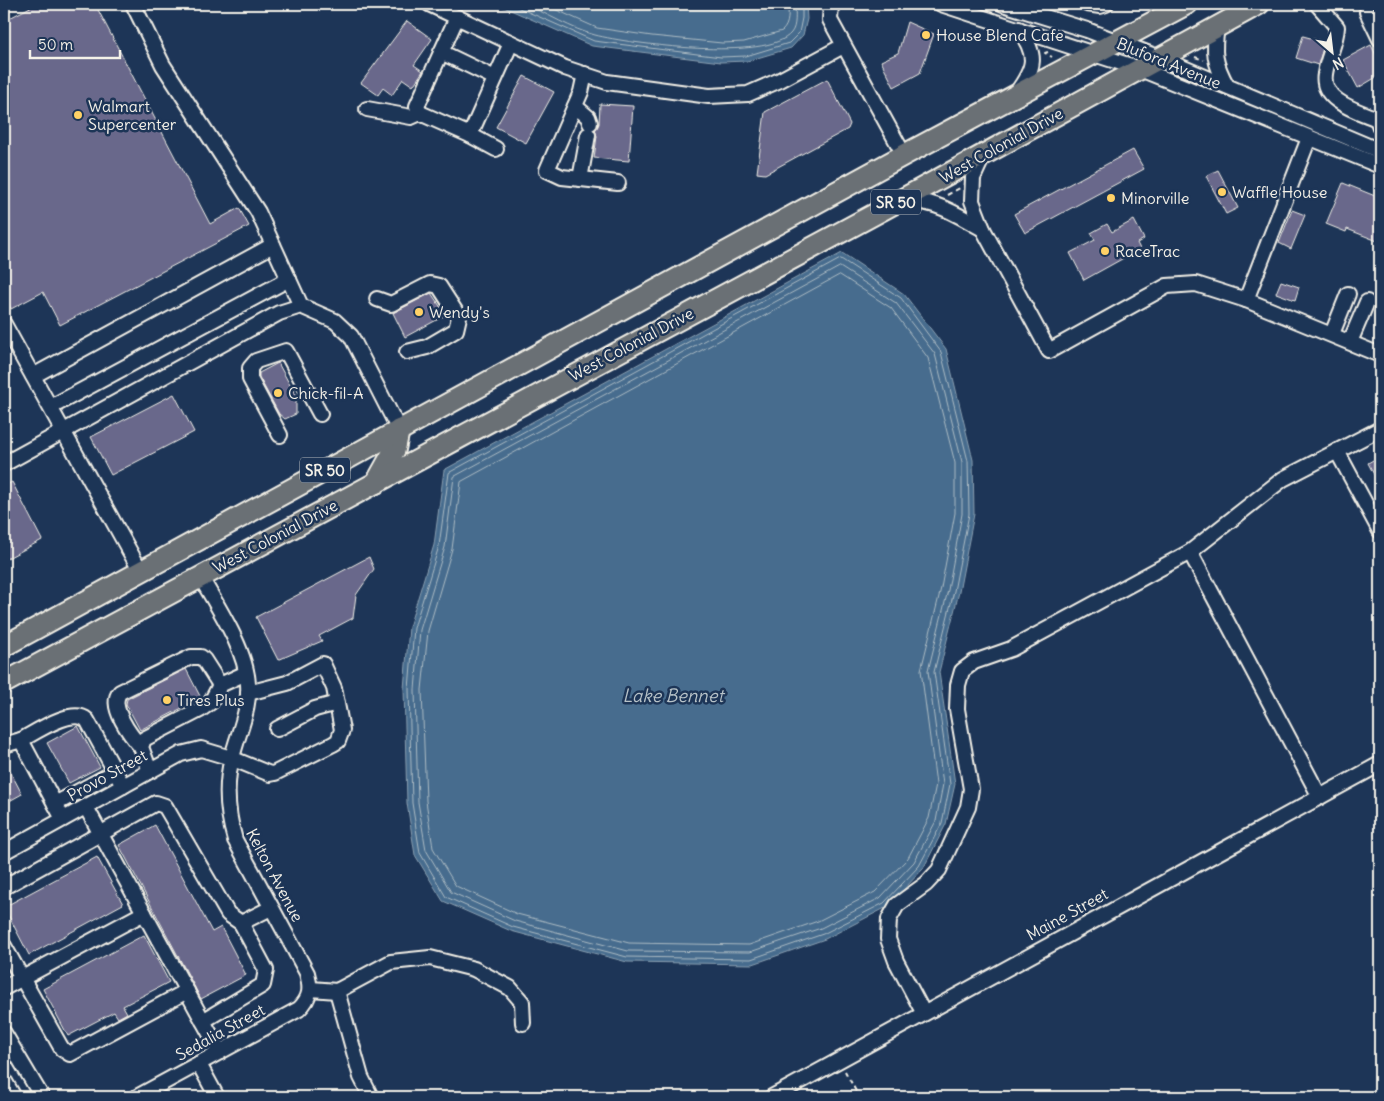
<svg xmlns="http://www.w3.org/2000/svg" width="1384" height="1101" font-family="Delius,sans-serif">
	<rect width="100%" height="100%" fill="#1d3557"/>
	<filter id="ink" filterUnits="userSpaceOnUse"><feTurbulence type="fractalNoise" baseFrequency=".02" numOctaves="2"/><feDisplacementMap in="SourceGraphic" scale="10" xChannelSelector="R" yChannelSelector="G"/><feConvolveMatrix kernelMatrix="1 2 1 2 8 2 1 2 1" color-interpolation-filters="sRGB"/></filter>
	<g filter="url(#ink)">
		<g fill="#466c8e" stroke="#8ca1b2">
			<path d="M497,4h309l1,15 -4,16 -12,13 -44,13 -26,1 -129,-16z"/>
			<path d="M842,253l62,41 42,55 27,111 1,54 -15,78 -20,80 16,112 -9,40 -23,45 -36,38 -62,32 -72,25 -126,-2 -116,-31 -68,-30 -28,-46 -8,-52 -3,-114 5,-62 25,-82 10,-75z"/>
		</g>
		<g fill="none" stroke-linecap="round" stroke-linejoin="round">
			<g stroke="#aebcc4" stroke-width="1">
				<path d="M510,4l84,37 127,16 25,-1 43,-13 10,-10 3,-15v-14"/>
				<path d="M525,4c23,10 46,25 70,31 35,9 172,27 196,-2 6,-7 4,-20 4,-29"/>
				<path d="M543,4l54,24 55,8 70,7 22,-1 38,-11c8,-7 6,-18 6,-27"/>
				<path d="M841,259l60,39 40,54 27,109 1,53 -15,77 -20,81 16,112 -8,39 -23,43 -35,37 -61,31 -72,25 -124,-2 -114,-30 -67,-30 -26,-44 -8,-50 -3,-114 5,-61 25,-82 10,-73z"/>
				<path d="M840,267l56,36 39,51 27,108v52l-14,76 -20,81 15,113 -7,37 -22,41 -34,36 -59,30 -71,24 -122,-1 -113,-30 -64,-29 -25,-42 -8,-48 -3,-112 5,-60 25,-83 9,-70z"/>
				<path d="M840,275l51,33 37,50 27,105v50l-14,75 -20,82 15,114 -7,34 -21,40 -33,34 -57,29 -69,24 -120,-2 -112,-29 -61,-28 -23,-38 -7,-47 -4,-111 6,-59 24,-82 9,-67z"/>
			</g>
		</g>
		<g fill="#69688b" stroke="#f4f1e8">
			<path d="M36,4h59l115,220 29,-16 10,18 -189,99 -17,-33 -32,17 -7,-14v-274z"/>
			<path d="M407,21l25,18 -18,26 9,6 -10,15 -10,-7 -11,16 -9,-7 -5,7 -17,-12z"/>
			<path d="M907,22l27,12 -14,39 -26,14 -13,-26 17,-8z"/>
			<path d="M1303,36l22,6 -7,23 -22,-7z"/>
			<path d="M1371,45l9,18v12l-22,13 -15,-28z"/>
			<path d="M524,76l30,16 -28,51 -30,-16z"/>
			<path d="M827,79l23,45 -2,5 -83,45 -8,-1 8,-61z"/>
			<path d="M600,104l33,2 -4,55 -35,-3 3,-22 -2,-6 4,-6z"/>
			<path d="M1133,150l11,19 -119,64 -11,-19z"/>
			<path d="M1218,170l20,38 -12,6 -20,-38z"/>
			<path d="M1343,183l37,15v44l-33,-13 -1,3 -20,-8z"/>
			<path d="M1292,210l13,5 -14,34 -12,-6z"/>
			<path d="M1134,220l10,19 -7,4 3,6 -56,31 -14,-27 25,-13 -4,-7 16,-9 5,8z"/>
			<path d="M1281,281l18,6 -4,13 -19,-7z"/>
			<path d="M431,293l15,22 -41,22 -12,-24z"/>
			<path d="M278,363l18,33v18l-11,5 -6,-5 -20,-37v-4z"/>
			<path d="M174,394l20,38 -83,43 -20,-38z"/>
			<path d="M1380,456v30l-12,-23z"/>
			<path d="M12,482l30,58 -38,20v-74z"/>
			<path d="M369,557l5,12 -18,26 -3,23 -34,18 3,5 -44,19 -22,-43z"/>
			<path d="M186,669l15,29 -61,32 -14,-26 1,-5z"/>
			<path d="M78,726l22,41 -31,16 -22,-40z"/>
			<path d="M10,771l12,23 -18,10v-29z"/>
			<path d="M155,825l57,107 9,-5 25,48 -45,24 -82,-154z"/>
			<path d="M97,857l26,47 -94,51 -25,-48z"/>
			<path d="M144,935l25,47 -46,24 4,7 -9,5 -4,-6 -46,24 -25,-47z"/>
		</g>
		<g fill="none" stroke-linecap="round" stroke-linejoin="round">
			<g stroke="#f4f1e8" stroke-width="18">
				<g id="minor">
					<path d="M133,4l30,61 95,147 43,94"/>
					<path d="M429,4l136,64 42,14 102,14 39,-2 32,-14 63,-34"/>
					<path d="M831,4l-1,16 74,135"/>
					<path d="M941,4l199,65 240,97"/>
					<path d="M1003,4l84,26 73,28 220,93"/>
					<path d="M1087,4l13,2 6,-2"/>
					<path d="M1317,4l20,23c-1,17 -10,31 -12,47 -5,27 33,37 52,45l3,8"/>
					<path d="M1367,12l13,27"/>
					<path d="M457,17l-40,89 3,7 50,22 41,-92"/>
					<path d="M1217,27c-4,26 -3,35 10,59"/>
					<path d="M441,52l54,26"/>
					<path d="M585,74l-4,18 -34,78 15,7 56,6"/>
					<path d="M1017,92c18,-25 21,-36 2,-63"/>
					<path d="M575,106l13,11 2,6"/>
					<path d="M367,109l44,8 9,-4"/>
					<path d="M470,135l26,14"/>
					<path d="M984,154l-11,24 -1,23 11,28 66,122 118,-65 29,-2 50,16 134,55"/>
					<path d="M580,179l8,-44"/>
					<path d="M898,204c32,-9 59,11 85,25"/>
					<path d="M377,299l14,5 39,-20 9,2 20,31 -3,13 -29,17 -20,5"/>
					<path d="M1246,300l63,-162"/>
					<path d="M4,324l136,246"/>
					<path d="M1332,334l16,-40"/>
					<path d="M1350,342l17,-40"/>
					<path d="M33,376l240,-131"/>
					<path d="M51,407l238,-128"/>
					<path d="M280,435l-30,-56v-11l6,-7 30,-10 34,63"/>
					<path d="M1337,451l43,80"/>
					<path d="M4,464l275,-151 22,-7 34,15 16,15 48,94"/>
					<path d="M1190,552l130,245"/>
					<path d="M277,729l38,-20 22,-6"/>
					<path d="M21,740c15,-8 51,-33 66,-20l36,66"/>
					<path d="M4,745l17,-5 42,79"/>
					<path d="M141,747c-10,-11 -33,-41 -21,-55l71,-35h10l3,3 16,25"/>
					<path d="M150,771l-9,-24 3,-8 56,-29 11,-8 9,-17 26,-12"/>
					<path d="M55,804l60,-32"/>
					<path d="M86,807l134,245"/>
					<path d="M4,852l177,-98 20,-5 30,9 39,16 5,-1 58,-29 5,-3 4,-11 -8,-42 -11,-24 -36,19 -39,10"/>
					<path d="M4,887l152,-84 9,3 63,108 13,9 25,47 -3,15 -60,36"/>
					<path d="M241,923l30,-15"/>
					<path d="M4,946l58,103 8,5 117,-63"/>
					<path d="M4,988l140,-75"/>
					<path d="M311,989l26,2 54,-29 39,-4 44,11 36,19 12,14 1,21"/>
					<path d="M337,991l24,86 10,20"/>
					<path d="M923,1012l-27,-51 -8,-22 1,-20 8,-14 29,-21 13,-14 29,-63 3,-18 -14,-80 1,-24 4,-14 12,-9 37,-13 179,-97 93,-73 97,-50"/>
					<path d="M4,1033l38,64"/>
					<path d="M199,1064l18,33"/>
					<path d="M4,1080l10,17"/>
					<path d="M137,1097l162,-88c12,-12 12,-20 8,-36l-72,-133c-8,-27 -10,-55 -3,-82 6,-26 18,-47 16,-74 -2,-35 -31,-78 -48,-108"/>
					<path d="M772,1097l608,-333"/>
				</g>
			</g>
			<g stroke="#f4f1e8" stroke-width="24">
				<g id="highway">
					<path d="M376,483l19,-34 4,-19"/>
					<path d="M4,646l900,-491 283,-151"/>
					<path d="M4,683l882,-475 373,-204"/>
				</g>
			</g>
			<g stroke="#f4f1e8" stroke-width="2" stroke-dasharray="5 4" stroke-linecap="butt">
				<path d="M1048,52l-3,1 7,4"/>
				<path d="M1195,57l9,3"/>
				<path d="M947,195l13,-7"/>
				<path d="M845,1071l14,26"/>
			</g>
			<use href="#minor" stroke="#1d3557" stroke-width="14"/>
			<use href="#highway" stroke="#6a7074" stroke-width="20"/>
		</g>
	</g>
	<g fill="#ffd166" stroke="#1d3557" stroke-width="2">
		<circle cx="926" cy="35" r="5"/>
		<circle cx="78" cy="115" r="5"/>
		<circle cx="1222" cy="192" r="5"/>
		<circle cx="1111" cy="198" r="5"/>
		<circle cx="1105" cy="251" r="5"/>
		<circle cx="419" cy="312" r="5"/>
		<circle cx="278" cy="393" r="5"/>
		<circle cx="167" cy="700" r="5"/>
	</g>
	<g text-anchor="middle" dominant-baseline="central" stroke-width="5" stroke-linejoin="round" paint-order="stroke">
		<g fill="#1d3557" stroke="#b4b9bc" stroke-width="1">
			<rect x="871" y="189.5" width="50" height="25" rx="4"/>
			<rect x="300" y="457.5" width="50" height="25" rx="4"/>
		</g>
		<g font-size="15" font-weight="bold" fill="#f4f1e8">
			<text x="896" y="202">SR 50</text>
			<text x="325" y="470">SR 50</text>
		</g>
		<g font-size="16" fill="#f4f1e8" stroke="#1d3557" text-anchor="start">
			<text x="936" y="35">House Blend Cafe</text>
			<text x="88" y="106">Walmart<tspan x="88" dy="18">Supercenter</tspan></text>
			<text x="1232" y="192">Waffle House</text>
			<text x="1121" y="198">Minorville</text>
			<text x="1115" y="251">RaceTrac</text>
			<text x="429" y="312">Wendy's</text>
			<text x="288" y="393">Chick-fil-A</text>
			<text x="177" y="700">Tires Plus</text>
		</g>
		<g font-size="16" fill="#f4f1e8" stroke="#1d3557">
			<text transform="translate(1169 63) rotate(22)">Bluford Avenue</text>
			<text transform="translate(1001 145) rotate(-29)">West Colonial Drive</text>
			<text transform="translate(631 344) rotate(-28)">West Colonial Drive</text>
			<text transform="translate(275 536) rotate(-28)">West Colonial Drive</text>
			<text transform="translate(107 775) rotate(-29)">Provo Street</text>
			<text transform="translate(275 875) rotate(62)">Kelton Avenue</text>
			<text transform="translate(1067 914) rotate(-29)">Maine Street</text>
			<text transform="translate(220 1032) rotate(-29)">Sedalia Street</text>
		</g>
		<g font-size="18" font-style="italic" fill="#b7c2c8" stroke="#1d3557">
			<text x="673" y="695">Lake Bennet</text>
		</g>
	</g>
	<rect width="1384" height="1101" fill="none" stroke="#1d3557" stroke-width="20"/>
	<rect x="10" y="10" width="1364" height="1081" fill="none" stroke="#f4f1e8" stroke-width="2" filter="url(#ink)"/>
	<g transform="translate(1332 52) rotate(152)" stroke="#1d3557" stroke-width="4" paint-order="stroke">
	<path d="M0-4L9 19L0 12L-9 19Z" fill="#f4f1e8"/>
	<text y="-8" font-size="14" font-weight="bold" text-anchor="middle" fill="#f4f1e8">N</text>
	</g>
	<path d="M30 50v8h90v-8" fill="none" stroke="#f4f1e8" stroke-width="2.5"/>
	<text x="38" y="50" font-size="15" fill="#f4f1e8" stroke="#1d3557" stroke-width="4" paint-order="stroke">50 m</text>
</svg>
